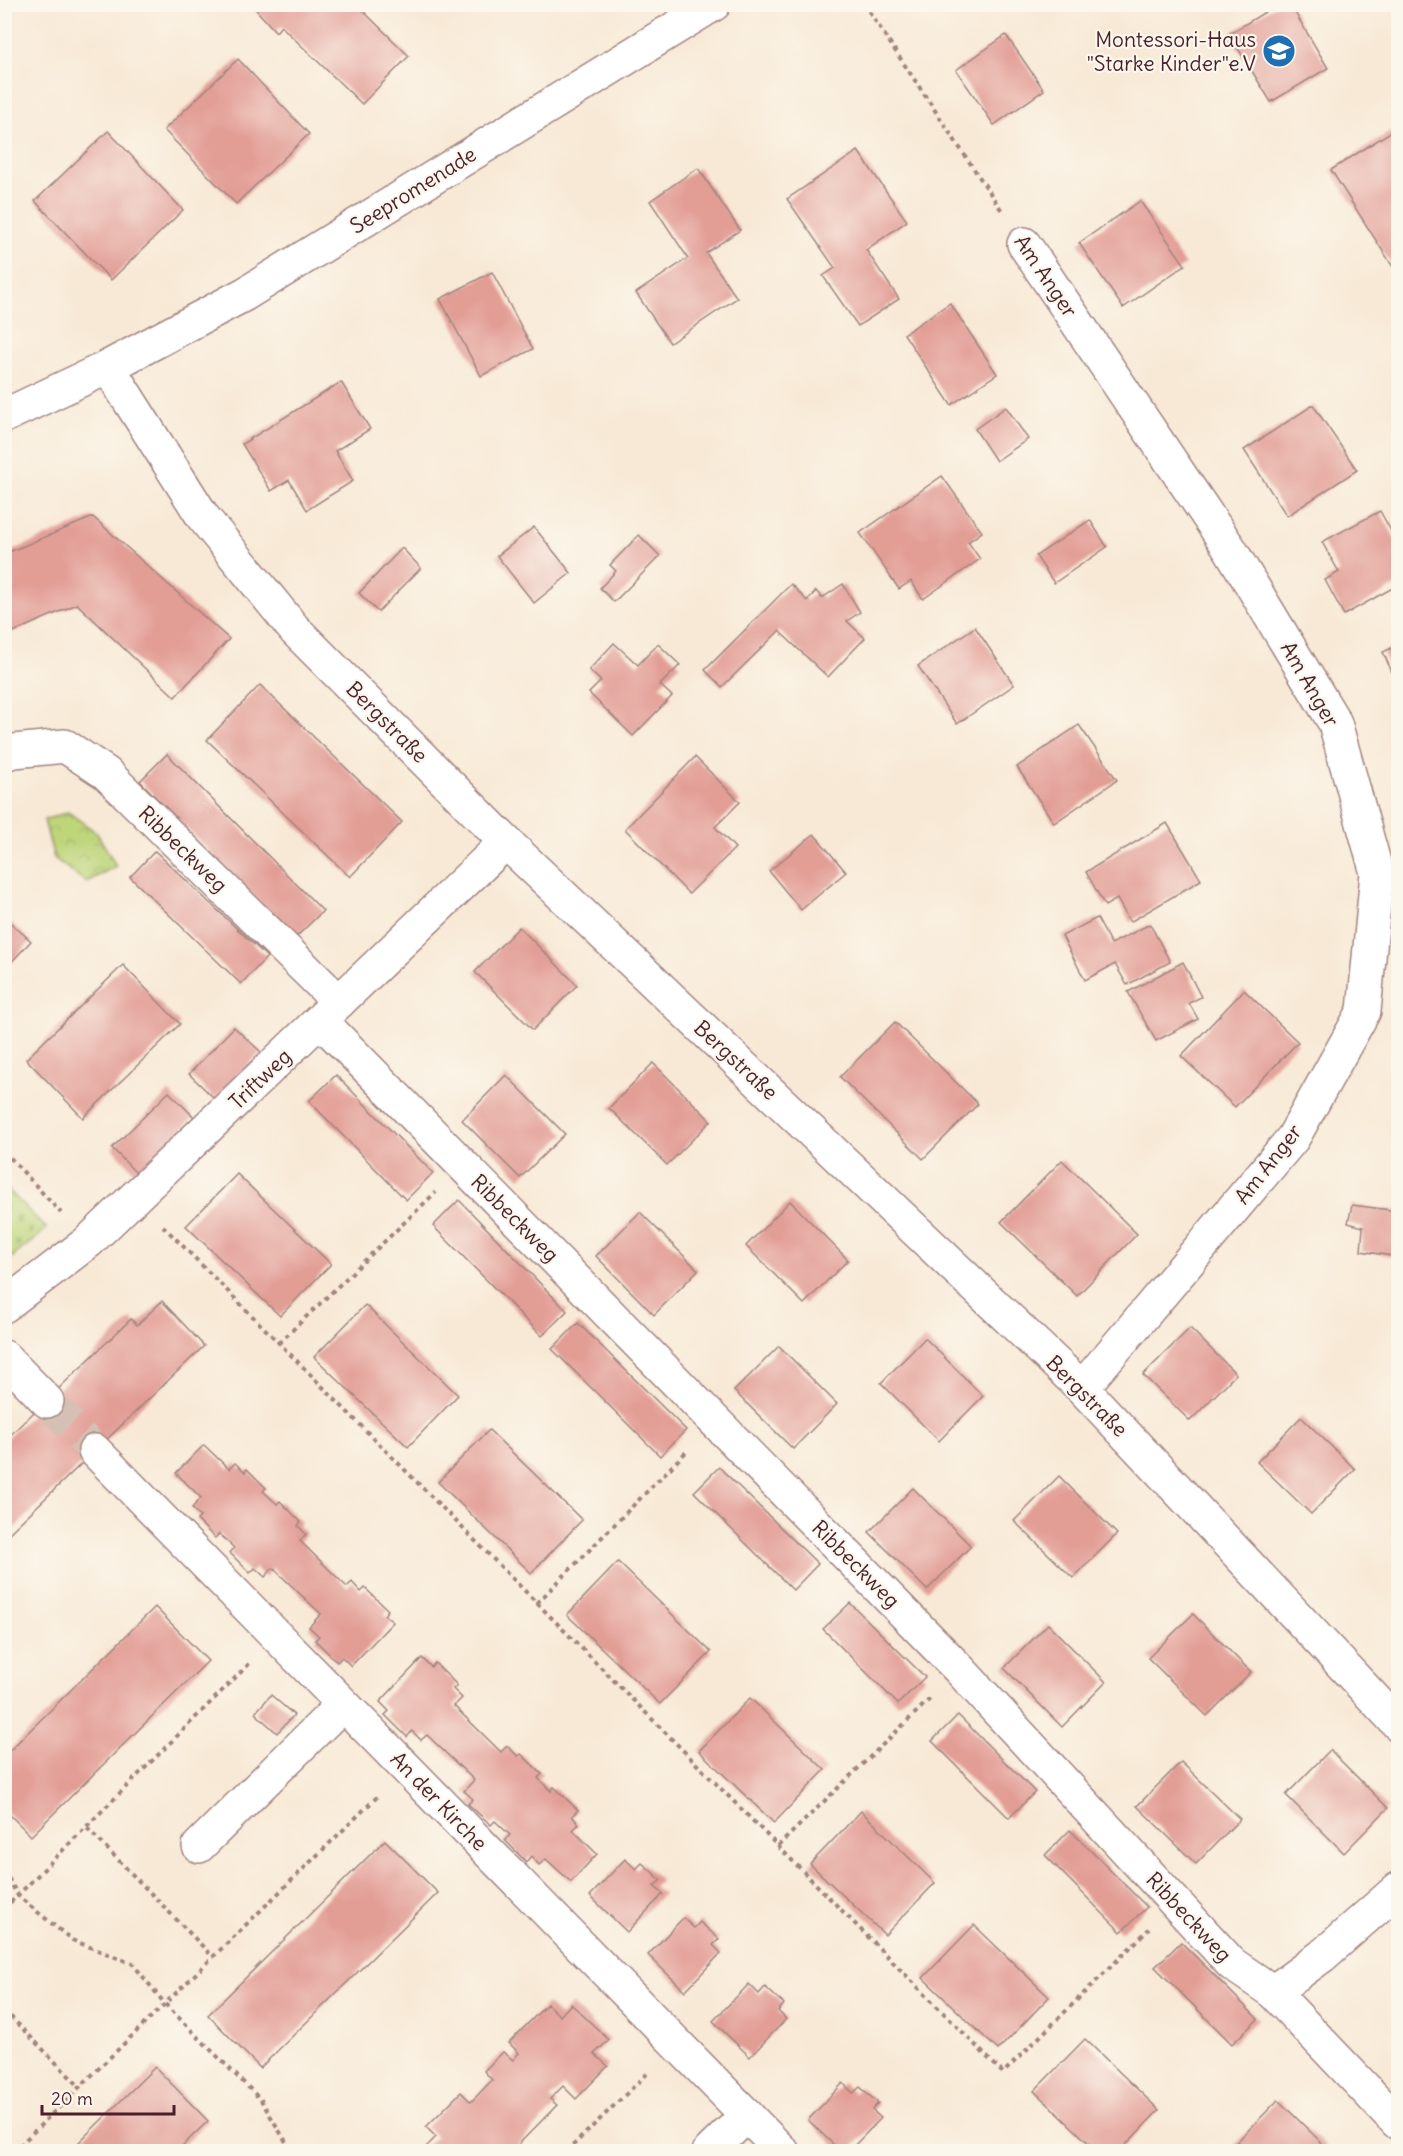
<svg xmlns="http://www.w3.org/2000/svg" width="1403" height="2156" font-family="Delius,sans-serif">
	<defs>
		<pattern id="cemetery-stones" width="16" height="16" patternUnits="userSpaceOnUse" patternTransform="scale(1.5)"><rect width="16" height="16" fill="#bed57a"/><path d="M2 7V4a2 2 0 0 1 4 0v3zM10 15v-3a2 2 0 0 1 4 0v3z" fill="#a5b66a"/></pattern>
		<pattern id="park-crowns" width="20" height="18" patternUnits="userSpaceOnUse" patternTransform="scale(1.5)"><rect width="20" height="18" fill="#bed57a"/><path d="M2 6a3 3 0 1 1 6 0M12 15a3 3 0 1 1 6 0" fill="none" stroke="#a5b66a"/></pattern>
	</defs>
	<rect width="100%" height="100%" fill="#fbf7ec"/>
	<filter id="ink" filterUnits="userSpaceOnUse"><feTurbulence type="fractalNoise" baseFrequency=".0167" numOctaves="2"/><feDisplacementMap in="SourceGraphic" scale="12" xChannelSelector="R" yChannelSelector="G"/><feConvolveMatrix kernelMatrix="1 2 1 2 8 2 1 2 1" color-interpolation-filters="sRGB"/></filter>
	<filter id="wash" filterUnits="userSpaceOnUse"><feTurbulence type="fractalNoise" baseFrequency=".008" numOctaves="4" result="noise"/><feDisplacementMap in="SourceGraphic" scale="24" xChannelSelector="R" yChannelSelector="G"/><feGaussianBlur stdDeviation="1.35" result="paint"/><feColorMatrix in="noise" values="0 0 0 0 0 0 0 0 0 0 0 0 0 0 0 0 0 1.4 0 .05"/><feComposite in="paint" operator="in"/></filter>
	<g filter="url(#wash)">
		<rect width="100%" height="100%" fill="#f8e9d6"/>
		<path fill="url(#cemetery-stones)" stroke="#847a52" stroke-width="1.5" d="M5,1187l42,42 -42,34h-1z"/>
		<path fill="url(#park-crowns)" stroke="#847a52" stroke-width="1.5" d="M68,812l29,21 19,33 -30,16 -32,-24 -10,-38z"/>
		<g id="blocks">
			<g fill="#e29d95">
				<path d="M251,4h105l53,52 -47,48 -81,-78 -5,6z"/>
				<path d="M1278,4h12l38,64 -57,34 -42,-68z"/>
				<path d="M1006,35l38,55 -50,35 -38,-55z"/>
				<path d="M238,59l71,75 -73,70 -72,-74z"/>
				<path d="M1398,127v137l-5,3 -62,-97z"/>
				<path d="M108,131l75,79 -72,70 -76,-79z"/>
				<path d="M858,151l49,70 -41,29 33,49 -41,27 -35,-50 12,-8 -48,-69z"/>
				<path d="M698,168l42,62 -34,23 31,45 -67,45 -34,-50 52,-35 -38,-57z"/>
				<path d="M1140,201l45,64 -62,43 -44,-65z"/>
				<path d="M492,272l41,77 -52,27 -41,-77z"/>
				<path d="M950,303l47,71 -46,31 -47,-71z"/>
				<path d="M341,382l29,47 -35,22 18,30 -46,29 -18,-30 -18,11 -29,-47z"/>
				<path d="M1313,405l44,65 -70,46 -43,-66z"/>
				<path d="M1006,407l22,32 -32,22 -21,-32z"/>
				<path d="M942,476l40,56 -14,10 12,17 -57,40 -12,-18 -12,8 -39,-56z"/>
				<path d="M1380,511l18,33v41l-54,30 -19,-35 14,-8 -17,-30z"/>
				<path d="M93,517l136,122 -54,58 -98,-93 -73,32v-82z"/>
				<path d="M1090,520l17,27 -53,36 -18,-27z"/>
				<path d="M534,527l37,46 -37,30 -37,-47z"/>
				<path d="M639,535l21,21 -46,46 -14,-14 16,-17 -6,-6z"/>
				<path d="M402,548l19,20 -43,44 -19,-19z"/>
				<path d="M791,584l16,17 9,-10 6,7 21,-14 17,28 -13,9 18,17 -37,39 -49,-46 -57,56 -17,-17z"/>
				<path d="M975,627l39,58 -57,39 -39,-58z"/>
				<path d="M614,643l24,22 20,-21 22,21 -20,20 12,11 -39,40 -44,-43 12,-12 -12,-11z"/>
				<path d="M1398,645v41l-15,-34z"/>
				<path d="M260,685l142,137 -52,55 -143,-137z"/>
				<path d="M1079,725l38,55 -63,43 -37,-56z"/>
				<path d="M167,754l156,157 -28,27 -155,-157z"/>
				<path d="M695,757l45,45 -25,25 20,21 -46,46 -64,-65z"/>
				<path d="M1167,823l34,57 -71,42 -13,-23 -12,7 -19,-34z"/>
				<path d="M814,834l32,38 -45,38 -32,-39z"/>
				<path d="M155,851l112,106 -26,27 -111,-107z"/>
				<path d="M4,917l27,24 -27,29z"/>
				<path d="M1097,918l14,26 39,-20 20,38 -43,23 -12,-21 -30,16 -23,-44z"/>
				<path d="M519,927l58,58 -44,45 -58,-58z"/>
				<path d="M1183,962l18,35 -12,6 9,16 -42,22 -28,-49z"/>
				<path d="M123,965l57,59 -97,94 -57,-59z"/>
				<path d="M1244,990l54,52 -63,65 -54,-51z"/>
				<path d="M895,1022l83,82 -55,55 -83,-82z"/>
				<path d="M234,1027l27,25 -46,47 -26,-25z"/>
				<path d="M653,1063l58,58 -44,44 -58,-57z"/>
				<path d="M336,1075l97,98 -27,27 -97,-99z"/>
				<path d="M506,1075l59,59 -45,44 -58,-58z"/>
				<path d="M169,1092l25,25 -57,57 -25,-26z"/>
				<path d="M1062,1160l75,74 -60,62 -76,-74z"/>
				<path d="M237,1174l94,90 -51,52 -94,-90z"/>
				<path d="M459,1200l108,111 -25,25 -109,-110z"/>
				<path d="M790,1201l58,59 -44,44 -58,-58z"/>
				<path d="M1352,1205l46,6v46l-37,-6 2,-24 -15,-4z"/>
				<path d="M640,1212l58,58 -44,45 -58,-59z"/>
				<path d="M162,1301l42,45 -200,192v-97l127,-122 6,6z"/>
				<path d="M365,1305l93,90 -50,52 -94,-90z"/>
				<path d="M578,1323l108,107 -26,26 -108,-107z"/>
				<path d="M1190,1328l46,46 -46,47 -47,-46z"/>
				<path d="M925,1338l58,58 -44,45 -58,-58z"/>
				<path d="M779,1346l58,58 -44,45 -59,-58z"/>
				<path d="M1301,1417l54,52 -44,45 -54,-52z"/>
				<path d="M489,1430l93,90 -51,53 -93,-91z"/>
				<path d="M204,1445l25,24 6,-6 10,9 2,-3 19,19 -3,3 14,13 3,-3 21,21 -3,4 8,8 -6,7 47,46 5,-5 9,10 4,-4 23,22 -4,5 9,7 -42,44 -9,-9 -5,5 -22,-22 4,-4 -10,-9 12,-13 -48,-46 -8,9 -10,-9 -5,5 -20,-20 4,-5 -8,-8 -7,-6 -4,4 -18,-18 3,-3 -8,-9 9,-10 -25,-25z"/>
				<path d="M719,1467l99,97 -25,26 -99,-98z"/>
				<path d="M1059,1476l58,58 -44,44 -59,-57z"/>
				<path d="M913,1488l58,58 -44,44 -58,-58z"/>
				<path d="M618,1562l93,90 -51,52 -93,-89z"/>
				<path d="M850,1603l75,74 -27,27 -75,-75z"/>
				<path d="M155,1607l53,54 -177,175 -27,-27v-53z"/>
				<path d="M1193,1614l58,58 -44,44 -59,-58z"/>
				<path d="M1048,1624l58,58 -44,45 -58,-59z"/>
				<path d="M422,1658l9,9 4,-4 22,22 -4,4 9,9 -8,8 47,46 6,-6 11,10 3,-2 21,20 -4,4 13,13 3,-4 24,23 -6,6 7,8 -6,6 24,24 -26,28 -25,-23 -7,6 -8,-9 -5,6 -21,-22 5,-5 -15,-14 -4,4 -23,-21 5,-5 -9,-8 10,-11 -47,-45 -6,5 -9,-9 -5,6 -22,-22 4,-4 -9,-9z"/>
				<path d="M271,1695l23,20 -17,18 -22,-20z"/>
				<path d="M750,1698l75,72 -51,53 -75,-72z"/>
				<path d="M958,1715l77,77 -26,26 -77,-77z"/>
				<path d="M1330,1750l58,58 -44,45 -58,-58z"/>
				<path d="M1181,1762l59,57 -44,45 -59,-58z"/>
				<path d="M861,1811l74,72 -50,52 -75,-71z"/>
				<path d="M1070,1830l77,77 -26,25 -76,-77z"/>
				<path d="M385,1840l53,53 -178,175 -52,-53z"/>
				<path d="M625,1859l11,10 6,-6 19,17 -7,6 9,8 -36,38 -37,-36z"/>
				<path d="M683,1918l11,10 6,-6 19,17 -6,6 8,8 -36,38 -37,-36z"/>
				<path d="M974,1925l75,72 -51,53 -75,-72z"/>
				<path d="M1181,1942l77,77 -26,25 -77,-77z"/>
				<path d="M749,1984l10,10 6,-7 19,17 -6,7 8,8 -36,38 -37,-36z"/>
				<path d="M547,2004l13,12 11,-12 38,36 -15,14 14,12 -32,33 -13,-13 -13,13 7,6 -45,46h-90l14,-14 -10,-10 35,-35 10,10 21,-22 -8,-9 19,-19 10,8 6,-7 -10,-10z"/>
				<path d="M1085,2039l74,71 -39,41h-23l-63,-60z"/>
				<path d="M155,2067l53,54 -31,30h-107z"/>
				<path d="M843,2083l10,10 7,-6 18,16 -6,7 9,8 -32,33h-9l-32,-31z"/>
				<path d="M1278,2100l50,49 -2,2h-98z"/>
			</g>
		</g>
	</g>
	<g filter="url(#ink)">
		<use href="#blocks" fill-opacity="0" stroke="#a18480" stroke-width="1.5"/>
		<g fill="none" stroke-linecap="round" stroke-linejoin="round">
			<path stroke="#d5c1b4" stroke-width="33" stroke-dasharray="33 16" stroke-linecap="butt" d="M47,1401l48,50"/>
			<g stroke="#a18480" stroke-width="36">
				<g id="minor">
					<path d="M1024,244l206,305 105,174 42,150 -13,138 -71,127 -211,250"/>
					<path d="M108,367l95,150 92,113 211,212 576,546 316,336"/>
					<path d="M4,416l104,-49 137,-73 469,-290"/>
					<path d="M4,754l10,-3 51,-5 41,27 233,229"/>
					<path d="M321,1021l639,649 272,294 41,28 49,-36 76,-67"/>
					<path d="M4,1306l84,-64 418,-400"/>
					<path d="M4,1357l43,44"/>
					<path d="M95,1451l688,701"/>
					<path d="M199,1846l144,-142"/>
					<path d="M1273,1992l125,131"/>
					<path d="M709,2152l38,-37"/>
				</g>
			</g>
			<g stroke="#a18480" stroke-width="4" stroke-dasharray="4.5 4.5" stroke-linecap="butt">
				<path d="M864,4l138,207"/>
				<path d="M4,1151l57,62"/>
				<path d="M163,1226l840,847 146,-144"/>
				<path d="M279,1343l157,-151"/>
				<path d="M537,1603l151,-153"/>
				<path d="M87,1828l126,129"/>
				<path d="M778,1846l155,-150"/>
				<path d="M4,1870l14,26 54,44 61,24 32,40 96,96 31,52"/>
				<path d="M4,1909l245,-245"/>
				<path d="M4,2010l76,77"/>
				<path d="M13,2152l365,-356"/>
				<path d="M566,2152l84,-81"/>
			</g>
			<use href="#minor" stroke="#fff" stroke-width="33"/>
		</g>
	</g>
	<defs>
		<g id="school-disc" transform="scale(1.725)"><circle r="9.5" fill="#1f6fb2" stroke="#fbf7ec"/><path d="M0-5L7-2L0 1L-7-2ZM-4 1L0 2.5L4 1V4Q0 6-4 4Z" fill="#fff"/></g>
	</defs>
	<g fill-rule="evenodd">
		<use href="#school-disc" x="1279" y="51"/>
	</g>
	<g text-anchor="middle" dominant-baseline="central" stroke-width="4.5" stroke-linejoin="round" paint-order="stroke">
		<g font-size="21" fill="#4a1f2b" stroke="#fbf7ec" text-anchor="end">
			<text x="1256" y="39">Montessori-Haus<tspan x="1256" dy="24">"Starke Kinder"e.V</tspan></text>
		</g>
		<g font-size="21" fill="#4a1f2b" stroke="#fbf7ec">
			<text transform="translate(413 190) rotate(-32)">Seepromenade</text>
			<text transform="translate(1046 276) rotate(56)">Am Anger</text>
			<text transform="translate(1310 684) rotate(60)">Am Anger</text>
			<text transform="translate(387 722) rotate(45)">Bergstraße</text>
			<text transform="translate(183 849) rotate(44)">Ribbeckweg</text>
			<text transform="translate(736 1060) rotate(43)">Bergstraße</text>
			<text transform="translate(260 1079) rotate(-44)">Triftweg</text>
			<text transform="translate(1268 1164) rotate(-52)">Am Anger</text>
			<text transform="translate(515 1218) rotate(45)">Ribbeckweg</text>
			<text transform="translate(1087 1396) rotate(45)">Bergstraße</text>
			<text transform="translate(856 1564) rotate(45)">Ribbeckweg</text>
			<text transform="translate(439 1801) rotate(46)">An der Kirche</text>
			<text transform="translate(1189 1917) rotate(47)">Ribbeckweg</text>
		</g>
	</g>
	<rect width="1403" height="2156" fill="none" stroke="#fbf7ec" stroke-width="24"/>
	<path d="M42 2105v9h132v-9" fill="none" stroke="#4a1f2b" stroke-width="3"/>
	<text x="51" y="2105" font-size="18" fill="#4a1f2b" stroke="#fbf7ec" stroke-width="4.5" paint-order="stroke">20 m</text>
</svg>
